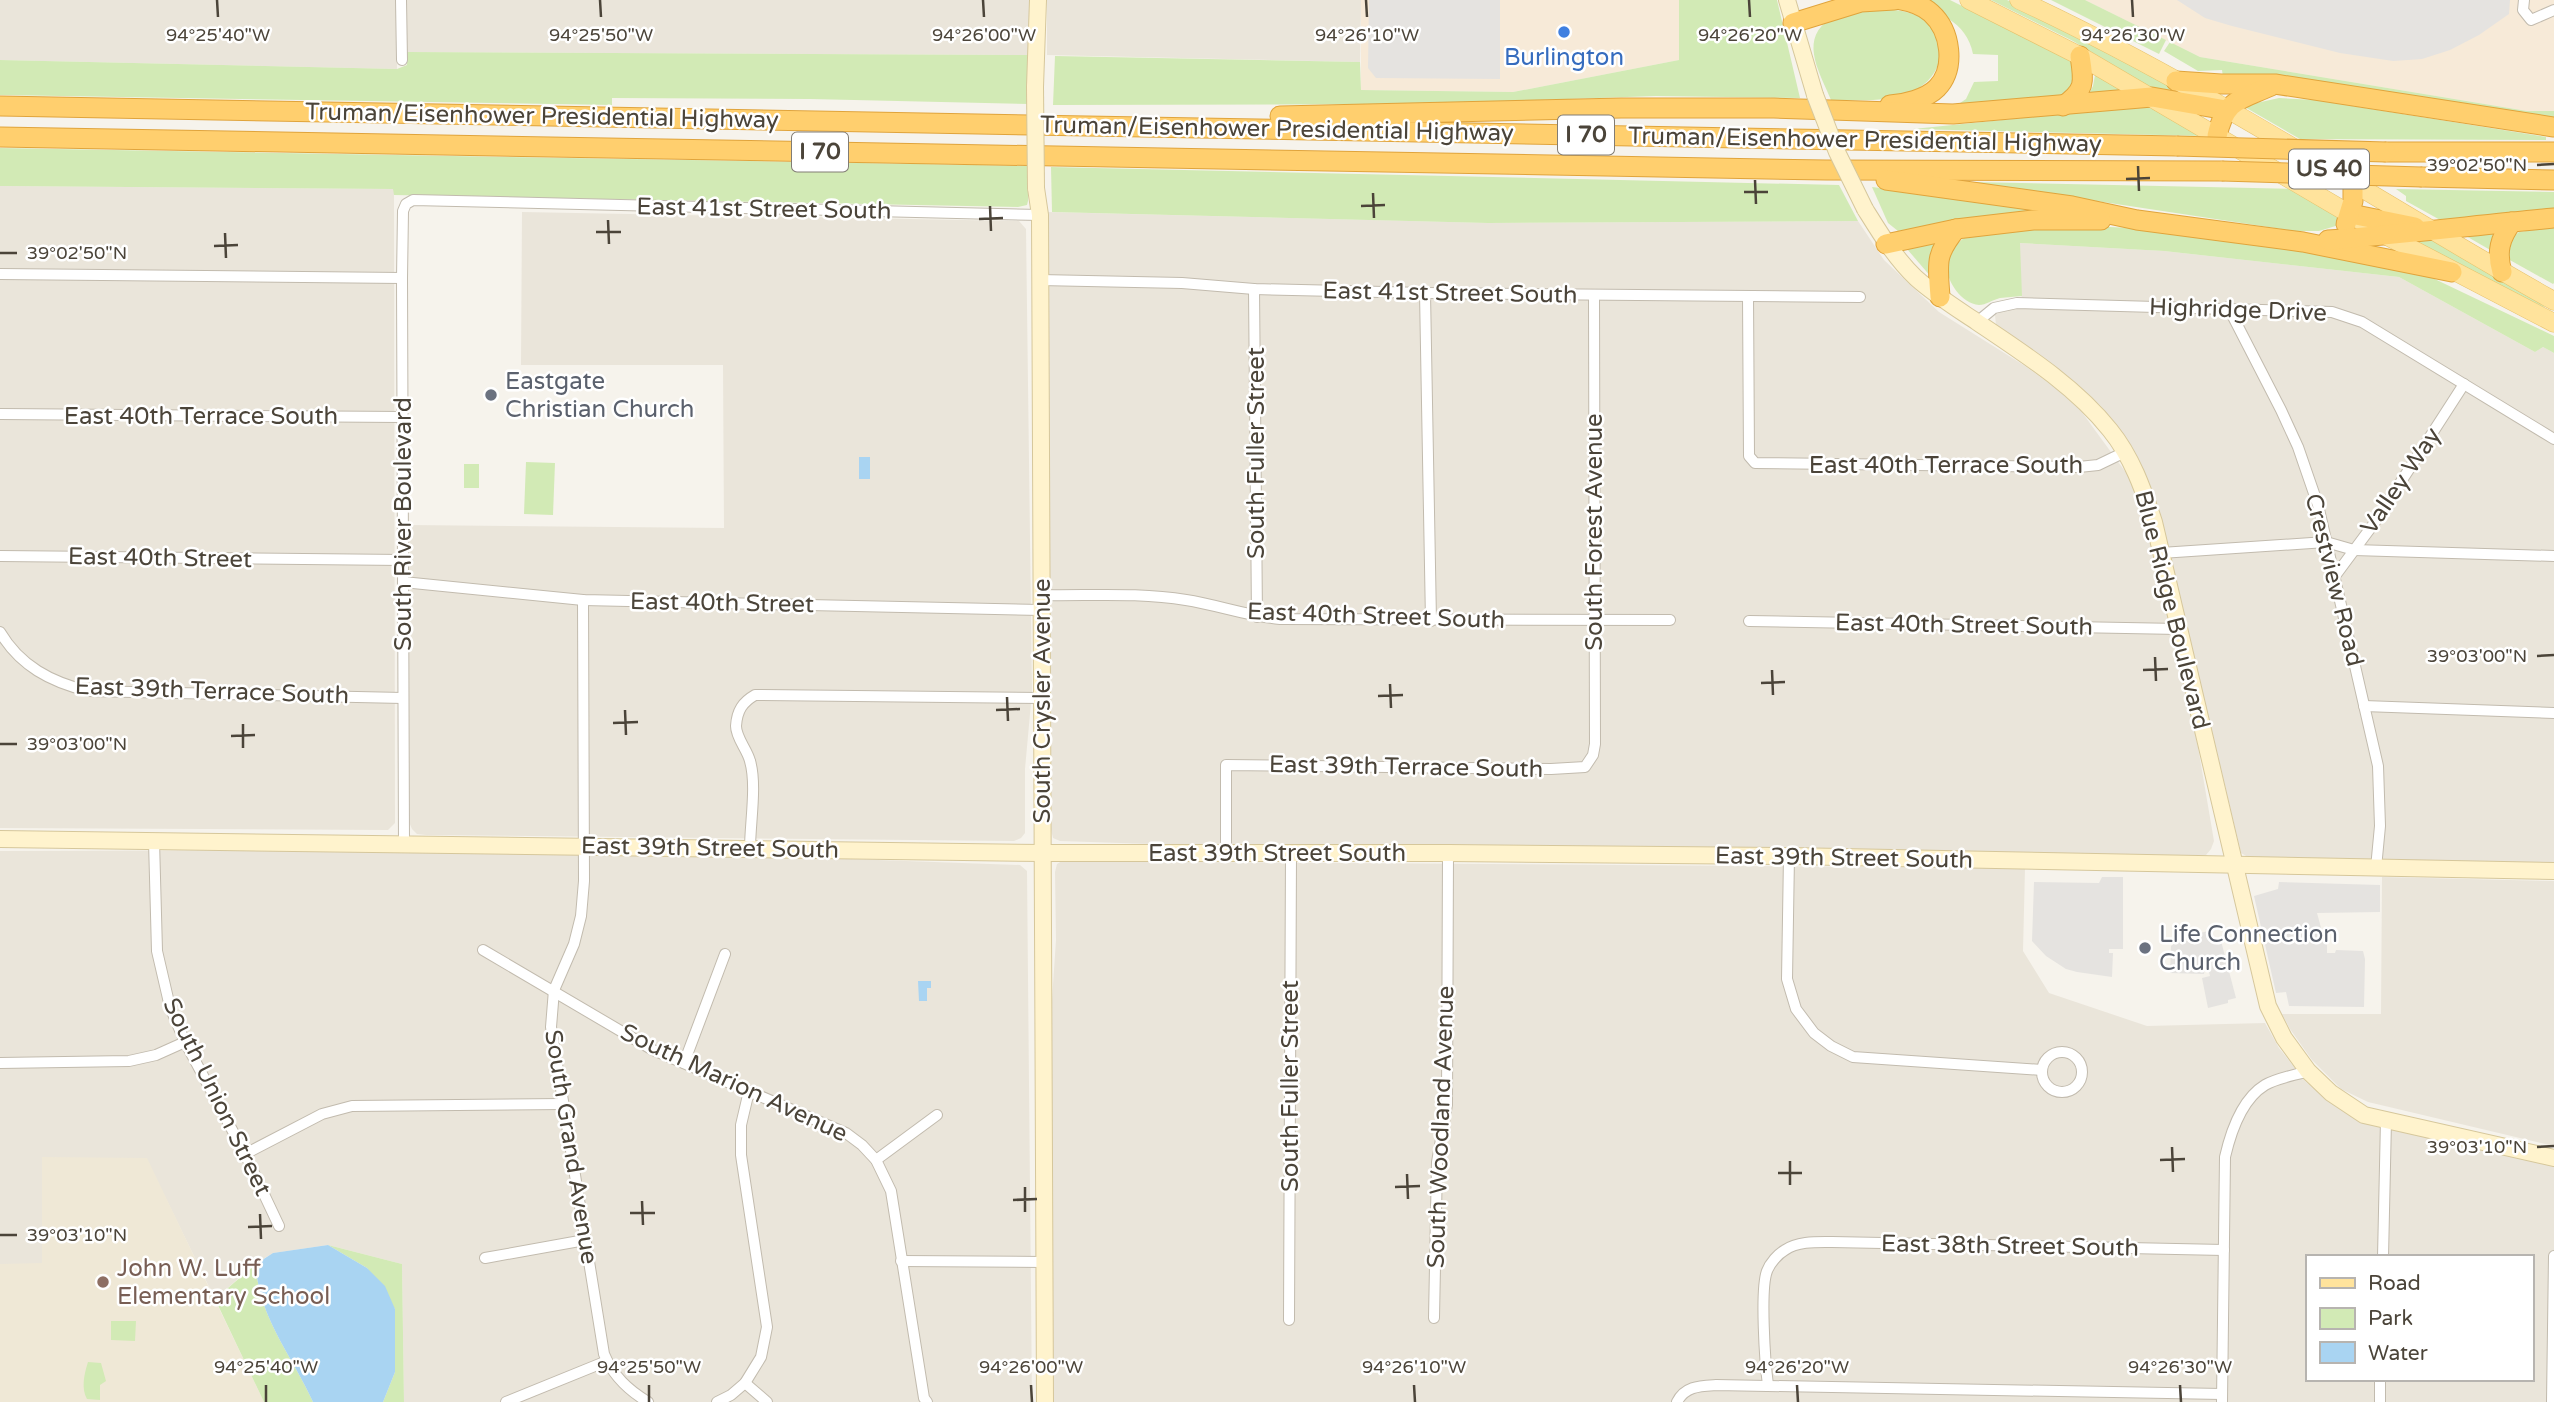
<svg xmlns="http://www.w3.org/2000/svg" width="2554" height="1402" font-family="'Varela Round',sans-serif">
	<rect width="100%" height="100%" fill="#f6f3ec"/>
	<g fill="#eae5da" fill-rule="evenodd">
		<path d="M0,0h397v69l-397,-9z"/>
		<path d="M407,0h623l1,55 -624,-3z"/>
		<path d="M1047,0h314l-1,62 -313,-7z"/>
		<path d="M0,186l394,3 1,634 -7,7 -388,-2z"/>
		<path d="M522,212l497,9 7,8 6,463 -7,77v64l-4,5 -7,3 -588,-6 -9,-1 -5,-5 -3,-7 -1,-297 316,3 -1,-163h-202z"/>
		<path d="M1047,212l441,11 370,-2 26,39 55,52 86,54 36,26 20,19 46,63 14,29 13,44 44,200 16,94 -3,8 -5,6 -13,1 -950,-9 -183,-6 -7,-3 -4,-17z"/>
		<path d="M2019,243l145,8 235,26 136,75 8,-5 11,6v510l-306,-6 -7,-4 -77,-323 -15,-48 -28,-51 -20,-25 -39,-34 -66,-47 -1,-10 6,-4 21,-3z"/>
		<path d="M398,850l396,7 226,8 7,6 5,531h-628l-2,-138 -74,-19 -55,8 -18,11 -40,35 -69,-141 -104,106h-42v-413z"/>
		<path d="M1062,861l963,7 -2,83 26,42 98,33 118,-3 14,25 27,34 31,25 30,16 187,42v237h-1502v-402l4,-60 -1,-68 2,-8zM2307,1257h224v122h-224z"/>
		<path d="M2382,877l172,4v265l-186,-44 -27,-13 -29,-29 -22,-31 -8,-15h99z"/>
	</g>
	<g fill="#f7ead8">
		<path d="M1361,0h318v60l-166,32 -152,-2z"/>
		<path d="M2085,0h469v111h-27l-327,-54z"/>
	</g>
	<path fill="#efe8d6" d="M42,1157l105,1 117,244h-264v-138l42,-1z"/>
	<g fill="#d2eab5">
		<path d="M1679,0h98l23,98 -144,-2 -230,8 -373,1 2,-49 305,6 1,28 152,2 166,-32z"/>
		<path d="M1907,0h43l121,60 6,8 -9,27 -117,14 15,-10 8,-17 24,-1v-26l-25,-1c-6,-33 -37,-43 -66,-54z"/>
		<path d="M1991,0h16l84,40 122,66 -51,-12 -89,-53z"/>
		<path d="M2051,0h34l81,40 -7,14z"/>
		<path d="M1864,10c18,0 37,-2 54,6 34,16 28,62 -7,76 -25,11 -53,8 -80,8 -10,-25 -31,-57 -5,-78 9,-7 27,-9 38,-12z"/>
		<path d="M2170,42l30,15 327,54h27v8l-331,-42 -1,-7 -24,1 -34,-20z"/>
		<path d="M407,52l624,3 -2,49 -219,-5 -198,-1v7l-612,-10v-35l397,9 10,-4z"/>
		<path d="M2096,70l32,19 -42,11 7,-14z"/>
		<path d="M2279,98l36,2 231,37v3l-246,-1 -57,-33z"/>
		<path d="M2142,106l15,4 45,26 -289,-7z"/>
		<path d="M0,148l1030,18 -2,35 -1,4 -9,2 -624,-12 -1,-6 -393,-3z"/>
		<path d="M1051,167l788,18 19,36 -370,2 -436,-11z"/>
		<path d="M1971,182l327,7 40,29 1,7 -20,6h-25z"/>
		<path d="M1872,187l226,28 -200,16 -10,-8z"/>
		<path d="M2396,189l158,3v20l-112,9 -36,-20v-5z"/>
		<path d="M2066,225l88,4 253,39 13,4 134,64v17l-11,-6 -8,5 -136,-75 -235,-26 -144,-8 2,53c-7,1 -15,1 -22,2 -8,2 -14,7 -21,7 -18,-2 -33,-24 -32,-41 0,-11 10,-20 18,-27z"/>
		<path d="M2554,227v56l-1,1 -45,-25c0,-12 1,-20 11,-27z"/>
		<path d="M2505,228l-13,23 -33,-19z"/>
		<path d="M2432,236l114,67 -2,4 -41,-18 -97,-51z"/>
		<path d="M1943,239l-11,39 -25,-29z"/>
		<path d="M526,462l29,1 -2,52 -29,-1z"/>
		<rect x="464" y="464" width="15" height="24"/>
		<path d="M328,1245l74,19 2,138h-21l12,-30v-63l-28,-41z"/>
		<path d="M256,1264c1,51 37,93 57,138h-49l-49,-103z"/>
		<path d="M111,1321h25l-1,20 -24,-1z"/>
		<path d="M88,1362l13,1 5,18 -6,4v15l-13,-1c-6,-10 -3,-25 1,-37z"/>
	</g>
	<g fill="#e5e3e0">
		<path d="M1369,0h131v79l-124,-1 -8,-10z"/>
		<path d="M2177,0h333l-1,14 -30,21 -29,15 -28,9 -29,2 -53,-8 -108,-27 -27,-8z"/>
		<path d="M2102,877h21v72h-14v4h4l-1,24 -35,-5 -11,-3 -20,-13 -14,-15 2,-59 65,1z"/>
		<path d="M2279,882l101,3v27l-63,1 6,22 4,1v17h8l1,-3 27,1 2,8 -1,48 -75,-1 -3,-14 -10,1 -22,-97 24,-7z"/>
		<path d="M2208,931l3,8 9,-2 16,61 -8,2v3l-20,5 -6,-30 8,-2 -3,-11 -2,1 -1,8 -34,-1 1,-27 10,-7 12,4v-8z"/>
	</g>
	<g fill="#a9d4f2">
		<rect x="859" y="457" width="11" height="22"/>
		<path d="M918,981h13v7h-4v13h-8z"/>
		<path d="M328,1245l39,23 18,18 10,23v63l-12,30h-70c-20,-45 -56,-87 -57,-138l17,-11z"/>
	</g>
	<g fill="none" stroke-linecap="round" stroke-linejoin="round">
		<g stroke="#c2bbae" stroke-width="12">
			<g id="street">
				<path d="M401,0l1,60"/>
				<path d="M2524,0l-1,10 8,10 23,-10"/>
				<path d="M0,274l402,4"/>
				<path d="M1040,280l142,3 72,6 171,4 435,4"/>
				<path d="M1254,289l3,328"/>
				<path d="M1425,293l6,328"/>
				<path d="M1748,296l1,160 6,7 324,4 19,-2 27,-13"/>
				<path d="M2228,307l53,103 17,37 20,58 60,261 2,60 -4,42"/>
				<path d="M1977,322l17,-14 23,-5 315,9 30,10 192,117"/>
				<path d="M0,414l402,3"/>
				<path d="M2161,553l165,-11 28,8 200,6"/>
				<path d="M0,556l403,4"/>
				<path d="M2335,576l40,-54 89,-138"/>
				<path d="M403,582l180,18 458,10"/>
				<path d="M1041,595c48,1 97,-3 145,5 32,5 61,16 94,19l390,1"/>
				<path d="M583,600l1,281 -3,35 -7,28 -20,46 -3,37 53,327c9,22 24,36 44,48"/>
				<path d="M1749,621l430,8"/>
				<path d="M0,632c20,34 51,50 88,59l315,7"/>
				<path d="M2364,706l190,7"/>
				<path d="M154,841l3,110 13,56 15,35 60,112 34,72"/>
				<path d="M404,844l-2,-566 1,-67 3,-7 7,-4 627,15"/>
				<path d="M750,849c0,-26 7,-64 0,-88 -3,-12 -14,-23 -14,-35 1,-16 7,-24 19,-31l287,3"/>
				<path d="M1226,853v-88l325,4 34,-2 8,-12 2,-11 -1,-449"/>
				<path d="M1789,856l-2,123 9,30 18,24 17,13 22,11 189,13"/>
				<path d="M483,950l170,100 193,83 16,12 14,15 15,31 33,207 3,4"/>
				<circle cx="2062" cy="1072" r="20"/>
				<path d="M0,1063l129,-2 27,-6 29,-13"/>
				<path d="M684,1063l41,-109"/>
				<path d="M245,1154l77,-40 30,-8 211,-2"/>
				<path d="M876,1160l61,-45"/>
				<path d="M2383,1257l3,-137"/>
				<path d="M485,1258l100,-18"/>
				<path d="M901,1261l144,1"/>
				<path d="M1434,1318l3,-156 10,-57 1,-252"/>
				<path d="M1289,1320l2,-467"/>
				<path d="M745,1383l22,19"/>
				<path d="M1768,1385c-3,-22 -8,-96 -1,-114 3,-8 11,-17 18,-21 13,-9 32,-8 47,-8l392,8"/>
				<path d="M506,1402l101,-41"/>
				<path d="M717,1402l14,-7 14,-12 16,-26 6,-30 -26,-172v-30l8,-34"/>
				<path d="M1677,1402c8,-16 23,-16 39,-17l506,9"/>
				<path d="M2222,1402l3,-245c6,-26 17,-58 40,-72 12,-7 31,-10 43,-14"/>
				<path d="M2380,1402v-23"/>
				<path d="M2552,1402l2,-146"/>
			</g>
		</g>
		<g stroke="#d6c79b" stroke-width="18">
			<g id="secondary">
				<path d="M1787,0l28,95"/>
				<path d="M1035,87l3,-87"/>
				<path d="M1036,188l4,27 5,1187"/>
				<path d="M1865,209c15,24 30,49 51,69 19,17 40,30 61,44 46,31 98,64 133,108 22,27 33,59 44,92l114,484 16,32 24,33 23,22 33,22 190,43"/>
				<path d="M0,839l1043,14h405l341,3 765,15"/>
			</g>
		</g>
		<g stroke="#e6c16a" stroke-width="19">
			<g id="primary">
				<path d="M1969,0l111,56 307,180 167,87"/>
				<path d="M2019,0c186,86 357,201 535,301"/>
			</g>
		</g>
		<g stroke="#e0a43c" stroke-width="21">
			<g id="highway">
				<path d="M1793,23l68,-21 33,-2"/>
				<path d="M2176,81l45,3h54l279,43"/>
				<path d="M1890,105c15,-1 36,-6 47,-17 19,-20 14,-57 -6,-75 -9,-8 -19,-11 -30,-13"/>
				<path d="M0,106l2177,40"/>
				<path d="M2063,106c23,-16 21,-24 17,-50"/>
				<path d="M1280,116l341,-8h153l179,6 199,-17 74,13"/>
				<path d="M2217,136c8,-37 23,-36 54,-50"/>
				<path d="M0,137l1826,33 396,1"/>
				<path d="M2386,152h168"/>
				<path d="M2422,177l132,3"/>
				<path d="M1886,180l186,26 65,14 166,22 149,30"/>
				<path d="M2351,214l64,13"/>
				<path d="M2346,224l7,-23v-18"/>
				<path d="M2328,240c76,-6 151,-15 226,-22"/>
				<path d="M1886,244l70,-15 77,-9h68"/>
				<path d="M2502,272c-6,-20 -2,-34 10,-50"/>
				<path d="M1940,297c-2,-33 -6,-41 16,-68"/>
			</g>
		</g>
		<use href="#street" stroke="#fff" stroke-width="10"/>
		<use href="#secondary" stroke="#fff3cd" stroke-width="16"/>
		<use href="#primary" stroke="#ffe39c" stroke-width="18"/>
		<use href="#highway" stroke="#ffcf6e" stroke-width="19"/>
		<g stroke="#d6c79b" stroke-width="18" stroke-linecap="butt">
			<g id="secondary-bridge">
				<path d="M1035,87l1,101"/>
				<path d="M1815,95l22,57 28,57"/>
			</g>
		</g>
		<g stroke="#e0a43c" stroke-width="21" stroke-linecap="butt">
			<g id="highway-bridge">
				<path d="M2177,146l209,6"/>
				<path d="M2222,171l200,6"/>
			</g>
		</g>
		<use href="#secondary-bridge" stroke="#fff3cd" stroke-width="16"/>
		<use href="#highway-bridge" stroke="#ffcf6e" stroke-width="19"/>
	</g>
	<path fill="none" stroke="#4b4439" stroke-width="2.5" d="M217,0l1,17M600,0l1,17M983,0l1,17M1366,0l1,17M1749,0l1,17M2132,0l1,17M2537,165l17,-1M2138,166l1,25M2126,179l24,-1M1755,180l1,24M1744,192h24M1373,193l1,25M990,206l1,25M1361,206l24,-1M979,219l24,-1M608,220l1,24M596,232h25M225,233l1,25M214,246l24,-1M0,253h17M2537,656l17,-1M2155,657l1,24M1772,670l1,25M2143,670l25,-1M1761,683l24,-1M1390,684l1,24M1378,696l25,-1M1007,697l1,24M625,710l1,25M996,710l24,-1M613,723l25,-1M243,724v24M231,736l24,-1M0,744h17M2172,1147l1,25M2537,1147l17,-1M2160,1160l25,-1M1790,1161v24M1778,1173h24M1407,1174l1,25M1025,1187v25M1395,1187l25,-1M1013,1200l24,-1M642,1201l1,24M630,1213h25M260,1214l1,25M248,1227l24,-1M0,1235h17M266,1385v17M649,1385v17M1031,1385l1,17M1414,1385l1,17M1797,1385l1,17M2180,1385l1,17"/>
	<circle fill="#3f7fe0" stroke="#fff" stroke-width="2.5" cx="1564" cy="32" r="7"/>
	<g fill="#6b7280" stroke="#fff" stroke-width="2.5">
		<circle cx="491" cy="395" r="7"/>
		<circle cx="2145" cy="948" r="7"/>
	</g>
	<circle fill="#8d6e63" stroke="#fff" stroke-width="2.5" cx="103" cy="1282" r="7"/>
	<g text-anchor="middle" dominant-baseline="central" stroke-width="5" stroke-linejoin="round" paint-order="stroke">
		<g fill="#fff" stroke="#817c74" stroke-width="2">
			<rect x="1558" y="115.5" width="56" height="39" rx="5"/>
			<rect x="792" y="132.5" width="56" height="39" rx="5"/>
			<rect x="2289" y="149.5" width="80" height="39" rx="5"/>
		</g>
		<g font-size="23" font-weight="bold" fill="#4b4439">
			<text x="1586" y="135">I 70</text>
			<text x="820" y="152">I 70</text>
			<text x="2329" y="169">US 40</text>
		</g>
		<g font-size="24" fill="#366cbe" stroke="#fff">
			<text x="1564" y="57">Burlington</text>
		</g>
		<g font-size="24" fill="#4b4439" stroke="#fff">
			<text transform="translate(542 116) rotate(1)">Truman/Eisenhower Presidential Highway</text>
			<text transform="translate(1277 129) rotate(1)">Truman/Eisenhower Presidential Highway</text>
			<text transform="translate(1865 140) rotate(1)">Truman/Eisenhower Presidential Highway</text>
			<text transform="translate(764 209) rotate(1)">East 41st Street South</text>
			<text transform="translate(1450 293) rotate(1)">East 41st Street South</text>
			<text transform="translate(2238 310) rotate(2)">Highridge Drive</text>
			<text x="201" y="416">East 40th Terrace South</text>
			<text transform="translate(1256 453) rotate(-90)">South Fuller Street</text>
			<text x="1946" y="465">East 40th Terrace South</text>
			<text transform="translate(2401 481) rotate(-56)">Valley Way</text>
			<text transform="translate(403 524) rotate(-90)">South River Boulevard</text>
			<text transform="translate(1594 532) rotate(-90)">South Forest Avenue</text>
			<text transform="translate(160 558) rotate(1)">East 40th Street</text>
			<text transform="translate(2334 580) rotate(76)">Crestview Road</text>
			<text transform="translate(722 603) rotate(1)">East 40th Street</text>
			<text transform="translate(2172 610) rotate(76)">Blue Ridge Boulevard</text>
			<text transform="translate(1376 616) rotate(2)">East 40th Street South</text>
			<text transform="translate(1964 625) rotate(1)">East 40th Street South</text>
			<text transform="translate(212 691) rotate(2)">East 39th Terrace South</text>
			<text transform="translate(1042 701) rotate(-90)">South Crysler Avenue</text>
			<text transform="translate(1406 767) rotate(1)">East 39th Terrace South</text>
			<text transform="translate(710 848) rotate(1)">East 39th Street South</text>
			<text x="1277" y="853">East 39th Street South</text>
			<text transform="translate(1844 858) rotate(1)">East 39th Street South</text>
			<text transform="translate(734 1083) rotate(25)">South Marion Avenue</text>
			<text transform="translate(1290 1086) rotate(-90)">South Fuller Street</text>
			<text transform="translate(217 1097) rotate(64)">South Union Street</text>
			<text transform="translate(1441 1127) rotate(-88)">South Woodland Avenue</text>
			<text transform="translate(571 1147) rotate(81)">South Grand Avenue</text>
			<text transform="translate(2010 1246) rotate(1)">East 38th Street South</text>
		</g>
		<g font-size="24" fill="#5b616d" stroke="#fff" text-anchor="start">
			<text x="505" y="381">Eastgate<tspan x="505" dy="28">Christian Church</tspan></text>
			<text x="2159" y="934">Life Connection<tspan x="2159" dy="28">Church</tspan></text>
		</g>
		<g font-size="24" fill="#785e54" stroke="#fff" text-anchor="start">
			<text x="117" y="1268">John W. Luff<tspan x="117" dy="28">Elementary School</tspan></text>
		</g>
	</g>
	<g font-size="18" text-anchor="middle" fill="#4b4439" stroke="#fff" stroke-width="5" stroke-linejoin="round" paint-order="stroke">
		<text x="218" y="41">94°25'40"W</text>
		<text x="601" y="41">94°25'50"W</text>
		<text x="984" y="41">94°26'00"W</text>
		<text x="1367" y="41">94°26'10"W</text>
		<text x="1750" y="41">94°26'20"W</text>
		<text x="2133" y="41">94°26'30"W</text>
		<text x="2477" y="171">39°02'50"N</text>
		<text x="77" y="259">39°02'50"N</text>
		<text x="2477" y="662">39°03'00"N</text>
		<text x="77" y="750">39°03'00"N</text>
		<text x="2477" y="1153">39°03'10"N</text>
		<text x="77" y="1241">39°03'10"N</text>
		<text x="266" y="1373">94°25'40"W</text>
		<text x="649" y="1373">94°25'50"W</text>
		<text x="1031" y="1373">94°26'00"W</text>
		<text x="1414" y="1373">94°26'10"W</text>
		<text x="1797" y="1373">94°26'20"W</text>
		<text x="2180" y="1373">94°26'30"W</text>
	</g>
	<rect x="2306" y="1255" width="228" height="126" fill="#ffffff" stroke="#b7b4b0" stroke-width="2"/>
	<rect x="2320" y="1278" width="35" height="10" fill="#ffe39c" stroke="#b7b4b0" stroke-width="2"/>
	<text x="2368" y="1290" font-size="21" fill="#4b4439">Road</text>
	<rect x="2320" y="1308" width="35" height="21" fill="#d2eab5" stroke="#b7b4b0" stroke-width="2"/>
	<text x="2368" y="1325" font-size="21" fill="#4b4439">Park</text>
	<rect x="2320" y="1342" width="35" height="21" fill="#a9d4f2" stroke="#b7b4b0" stroke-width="2"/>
	<text x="2368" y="1360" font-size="21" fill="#4b4439">Water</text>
</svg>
